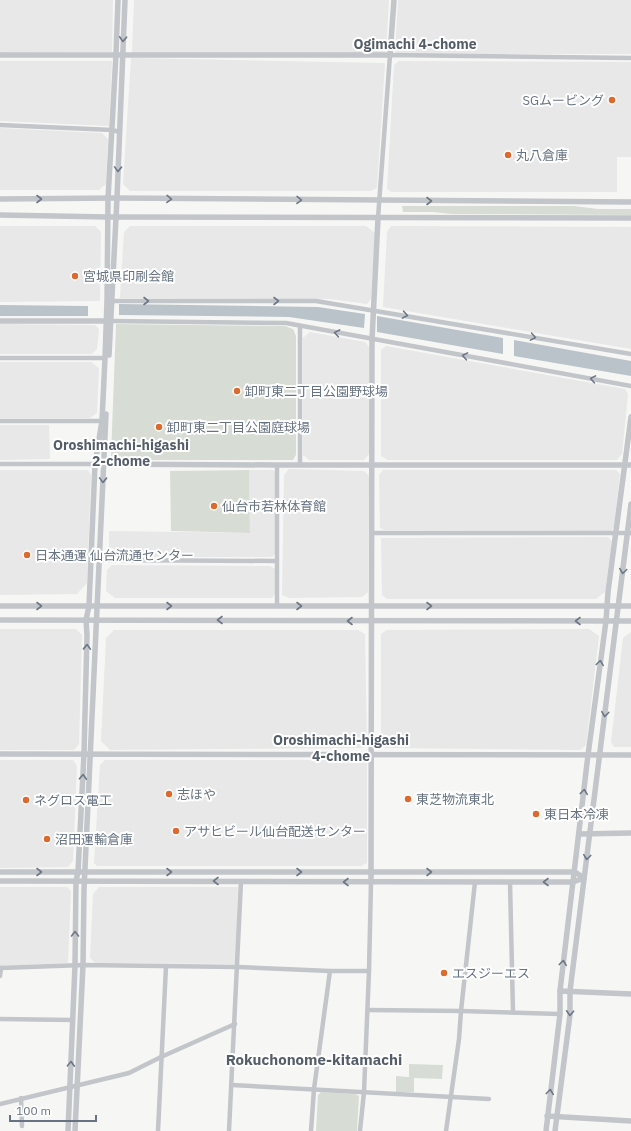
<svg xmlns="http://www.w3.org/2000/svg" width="631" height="1131" font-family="'IBM Plex Sans','Noto Sans JP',sans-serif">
	<rect width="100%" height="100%" fill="#f6f7f4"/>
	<g fill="#e7e8e7">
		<path d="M0,0h113l-1,52 -112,1z"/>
		<path d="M134,0h255l-3,51 -4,3 -250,-1z"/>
		<path d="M398,0h233v54h-233l-3,-2z"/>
		<path d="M131,58l254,5 -8,125 -6,3h-241l-7,-7z"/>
		<path d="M0,61h112l-3,65 -109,-5z"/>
		<path d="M399,61l232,1v95h-14v35h-226l-4,-3 7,-124z"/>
		<path d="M0,128l102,5 6,6 -2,45 -7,6h-99z"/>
		<path d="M0,226h95l6,6 -1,69 -100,1z"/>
		<path d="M130,226h236l9,7 -4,66 -4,5 -37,-5 -210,-1 4,-66z"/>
		<path d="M391,226l240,1v122l-248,-42 4,-75z"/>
		<path d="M0,324l95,1 4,4 -2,20 -5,5h-92z"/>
		<path d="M310,332l55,10 4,5v107l-5,6h-55l-6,-5v-117z"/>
		<path d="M386,346l239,43 3,5 -6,60 -5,6h-229l-7,-4v-106z"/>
		<path d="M0,362h91l8,6 -2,45 -7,5h-90z"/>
		<path d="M0,425h49l1,34 -50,1z"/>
		<path d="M289,469l75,2 5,5 -1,116 -6,5 -73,1 -7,-3 2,-120z"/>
		<path d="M0,470h88l3,5 -4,108 -10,11 -77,1z"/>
		<path d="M249,470h24l3,3 -1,81 -3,3h-159l-4,-1v-25l141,2z"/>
		<path d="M383,470h233l4,4 -6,53 -3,4 -227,-1 -4,-2 -1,-53z"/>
		<path d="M608,537l4,4 -7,51 -9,7h-209l-5,-4 -1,-57z"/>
		<path d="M112,565l158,1 5,3v25l-3,4h-157l-9,-7 1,-21z"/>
		<path d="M0,629h76l6,6 -3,109 -5,6h-74z"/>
		<path d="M589,629l10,7 -13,109 -6,5 -194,-2 -5,-6v-108l6,-4z"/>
		<path d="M114,630h244l7,4 2,109 -5,5 -252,2 -9,-9 5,-103z"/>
		<path d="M631,632v115h-17l-3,-5 12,-104z"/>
		<path d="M0,760h73l4,6 -4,95 -5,6 -68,1z"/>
		<path d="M105,760h258l4,3v100l-6,3h-264l-3,-3 6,-98z"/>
		<path d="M0,887h67l4,4 -3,72 -68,3z"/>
		<path d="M99,887h139l-2,77 -141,-1 -5,-5 3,-64z"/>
	</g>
	<g fill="#d7ddd5">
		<path d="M402,206h172l24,3h33v6l-179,-1 -20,-2h-29z"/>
		<path d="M116,324l169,2 8,3 3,7v119l-3,5h-179l-3,-4z"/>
		<path d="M249,470l1,63 -79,-2 -1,-60z"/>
		<path d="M409,1064l34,1 -1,14 -28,-1v14h-18v-16l13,1z"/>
		<path d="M321,1092l34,2 4,2 -2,35h-41l2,-36z"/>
	</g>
	<g fill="#bac3c9">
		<path d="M119,304l199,3 47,7 -1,14 -75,-11 -170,-2z"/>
		<path d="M0,305l88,1v10h-88z"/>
		<path d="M377,316l126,22v16l-126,-22z"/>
		<path d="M514,340l117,21v15l-117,-20z"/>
	</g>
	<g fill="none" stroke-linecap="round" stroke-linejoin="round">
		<g stroke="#c2c5c9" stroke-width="4.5">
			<path d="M0,125l112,5 8,2"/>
			<path d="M378,218l12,-163 241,3"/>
			<path d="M109,301h207l315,53"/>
			<path d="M111,321l175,2 345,63"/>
			<path d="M0,358h105"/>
			<path d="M0,421h102"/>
			<path d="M0,464h95"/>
			<path d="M277,465v141"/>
			<path d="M300,465v-139"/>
			<path d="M372,533h259"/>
			<path d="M100,560l177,1"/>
			<path d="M510,882l3,130"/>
			<path d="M0,968l83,-3 155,2 92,4h39"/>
			<path d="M0,976l1,-8"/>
			<path d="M368,1010l93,1 99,3"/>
			<path d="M0,1019l73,1"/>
			<path d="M232,1085l257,14"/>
			<path d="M21,1098l1,28"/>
			<path d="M0,1104l129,-31 32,-16 74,-33"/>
			<path d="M158,1131l8,-165"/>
			<path d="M229,1131l12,-250"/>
			<path d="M311,1131l3,-42 16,-118"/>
			<path d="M360,1131l4,-39 5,-121 2,-89"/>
			<path d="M446,1131l13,-92 2,-28 14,-129"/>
		</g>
		<g stroke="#c2c5c9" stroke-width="5.5">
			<path d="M0,55h390l4,-55"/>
			<path d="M0,199l117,-1 514,4"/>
			<path d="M0,215l108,2 523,1"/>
			<path d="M0,321h109"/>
			<path d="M109,355l8,-157 8,-198"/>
			<path d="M95,464l182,1h354"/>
			<path d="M0,606h631"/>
			<path d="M0,620l631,1"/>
			<path d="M0,754l631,1"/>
			<path d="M579,834l52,-1"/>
			<path d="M0,872h575l9,6"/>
			<path d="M0,881l573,1 11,-4"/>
			<path d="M371,882l1,-542 6,-122"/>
			<path d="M560,991l71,3"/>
			<path d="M547,1116l84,5"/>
			<path d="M68,1131l7,-166 1,-84 2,-9 6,-118 3,-119 -1,-15 3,-14 6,-142 7,-43 3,-63 2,-57 1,-102 8,-145 2,-54"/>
			<path d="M75,1131l8,-166 1,-75 22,-476"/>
			<path d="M546,1131l14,-117v-23l28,-236 18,-134 2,-29 23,-175"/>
			<path d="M555,1131l15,-116v-24l61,-487"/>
		</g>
	</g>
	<defs><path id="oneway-chevron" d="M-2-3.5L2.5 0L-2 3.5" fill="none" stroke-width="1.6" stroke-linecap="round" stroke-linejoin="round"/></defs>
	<g stroke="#6c7786">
		<use href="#oneway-chevron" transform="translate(123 39) rotate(93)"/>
		<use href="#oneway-chevron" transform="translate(118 169) rotate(92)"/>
		<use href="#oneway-chevron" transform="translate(39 199)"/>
		<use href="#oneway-chevron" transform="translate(169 199) rotate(1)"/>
		<use href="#oneway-chevron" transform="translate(299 200) rotate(1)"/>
		<use href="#oneway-chevron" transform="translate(429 201)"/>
		<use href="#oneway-chevron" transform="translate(146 301)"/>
		<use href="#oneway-chevron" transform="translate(276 301)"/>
		<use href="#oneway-chevron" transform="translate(405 315) rotate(10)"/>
		<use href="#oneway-chevron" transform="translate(337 333) rotate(-169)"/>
		<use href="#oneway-chevron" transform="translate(533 337) rotate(10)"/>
		<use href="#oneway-chevron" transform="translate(465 356) rotate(-170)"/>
		<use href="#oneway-chevron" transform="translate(593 379) rotate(-170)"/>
		<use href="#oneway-chevron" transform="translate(103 480) rotate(92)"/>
		<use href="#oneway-chevron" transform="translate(623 571) rotate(98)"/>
		<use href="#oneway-chevron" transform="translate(39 606)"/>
		<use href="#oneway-chevron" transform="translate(169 606)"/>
		<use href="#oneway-chevron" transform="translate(299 606)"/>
		<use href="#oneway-chevron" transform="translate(429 606)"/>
		<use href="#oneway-chevron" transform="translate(220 620) rotate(-180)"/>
		<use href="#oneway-chevron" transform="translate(350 621) rotate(-180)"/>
		<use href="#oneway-chevron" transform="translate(578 621) rotate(-180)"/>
		<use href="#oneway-chevron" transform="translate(87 647) rotate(-88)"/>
		<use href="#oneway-chevron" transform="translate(600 663) rotate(-82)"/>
		<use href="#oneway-chevron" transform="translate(605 714) rotate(97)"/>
		<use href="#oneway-chevron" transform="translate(83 777) rotate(-87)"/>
		<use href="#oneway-chevron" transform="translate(584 792) rotate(-83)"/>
		<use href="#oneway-chevron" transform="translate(587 857) rotate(97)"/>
		<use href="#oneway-chevron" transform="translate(39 872)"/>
		<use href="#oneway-chevron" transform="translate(169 872)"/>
		<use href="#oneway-chevron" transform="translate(299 872)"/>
		<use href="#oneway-chevron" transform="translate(429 872)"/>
		<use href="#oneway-chevron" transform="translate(216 881) rotate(-180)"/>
		<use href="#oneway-chevron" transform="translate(346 882) rotate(-180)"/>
		<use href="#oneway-chevron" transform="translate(546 882) rotate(180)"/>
		<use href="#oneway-chevron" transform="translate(75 934) rotate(-90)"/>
		<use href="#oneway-chevron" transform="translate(563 963) rotate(-83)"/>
		<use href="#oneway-chevron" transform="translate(570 1013) rotate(93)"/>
		<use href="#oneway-chevron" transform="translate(71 1064) rotate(-87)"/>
		<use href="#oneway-chevron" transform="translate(550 1092) rotate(-83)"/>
	</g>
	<g fill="#dc6a2e" stroke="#fff" stroke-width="1.5">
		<circle cx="612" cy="100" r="4"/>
		<circle cx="508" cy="155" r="4"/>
		<circle cx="75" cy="276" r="4"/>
		<circle cx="237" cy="391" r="4"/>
		<circle cx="159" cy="427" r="4"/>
		<circle cx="214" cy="506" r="4"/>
		<circle cx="27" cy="555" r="4"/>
		<circle cx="169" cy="794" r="4"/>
		<circle cx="408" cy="799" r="4"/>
		<circle cx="26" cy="800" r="4"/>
		<circle cx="536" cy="814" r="4"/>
		<circle cx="176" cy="831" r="4"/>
		<circle cx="47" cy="839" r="4"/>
		<circle cx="444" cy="973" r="4"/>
	</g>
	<g text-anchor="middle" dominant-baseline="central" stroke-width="4" stroke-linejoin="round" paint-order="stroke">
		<g font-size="13" fill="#677383" stroke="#fff" text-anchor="start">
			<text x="604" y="100" text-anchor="end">SGムービング</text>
			<text x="516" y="155">丸八倉庫</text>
			<text x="83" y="276">宮城県印刷会館</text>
			<text x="245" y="391">卸町東二丁目公園野球場</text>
			<text x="167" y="427">卸町東二丁目公園庭球場</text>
			<text x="222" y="506">仙台市若林体育館</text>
			<text x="35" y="555">日本通運 仙台流通センター</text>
			<text x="177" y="794">志ほや</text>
			<text x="416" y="799">東芝物流東北</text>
			<text x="34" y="800">ネグロス電工</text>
			<text x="544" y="814">東日本冷凍</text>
			<text x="184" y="831">アサヒビール仙台配送センター</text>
			<text x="55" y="839">沼田運輸倉庫</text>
			<text x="452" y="973">エスジーエス</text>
		</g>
		<g font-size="14" font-weight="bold" fill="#545d69" stroke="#fff">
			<text x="415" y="44">Ogimachi 4-chome</text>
			<text x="121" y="445">Oroshimachi-higashi<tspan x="121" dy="16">2-chome</tspan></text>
			<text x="341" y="740">Oroshimachi-higashi<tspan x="341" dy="16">4-chome</tspan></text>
		</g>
		<g font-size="15" font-weight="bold" fill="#545d69" stroke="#fff">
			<text x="314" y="1059">Rokuchonome-kitamachi</text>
		</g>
	</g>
	<path d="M10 1115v6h86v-6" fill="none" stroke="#677383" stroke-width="2"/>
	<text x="16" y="1115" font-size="12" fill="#677383" stroke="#ffffff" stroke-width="3" paint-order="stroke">100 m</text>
</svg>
